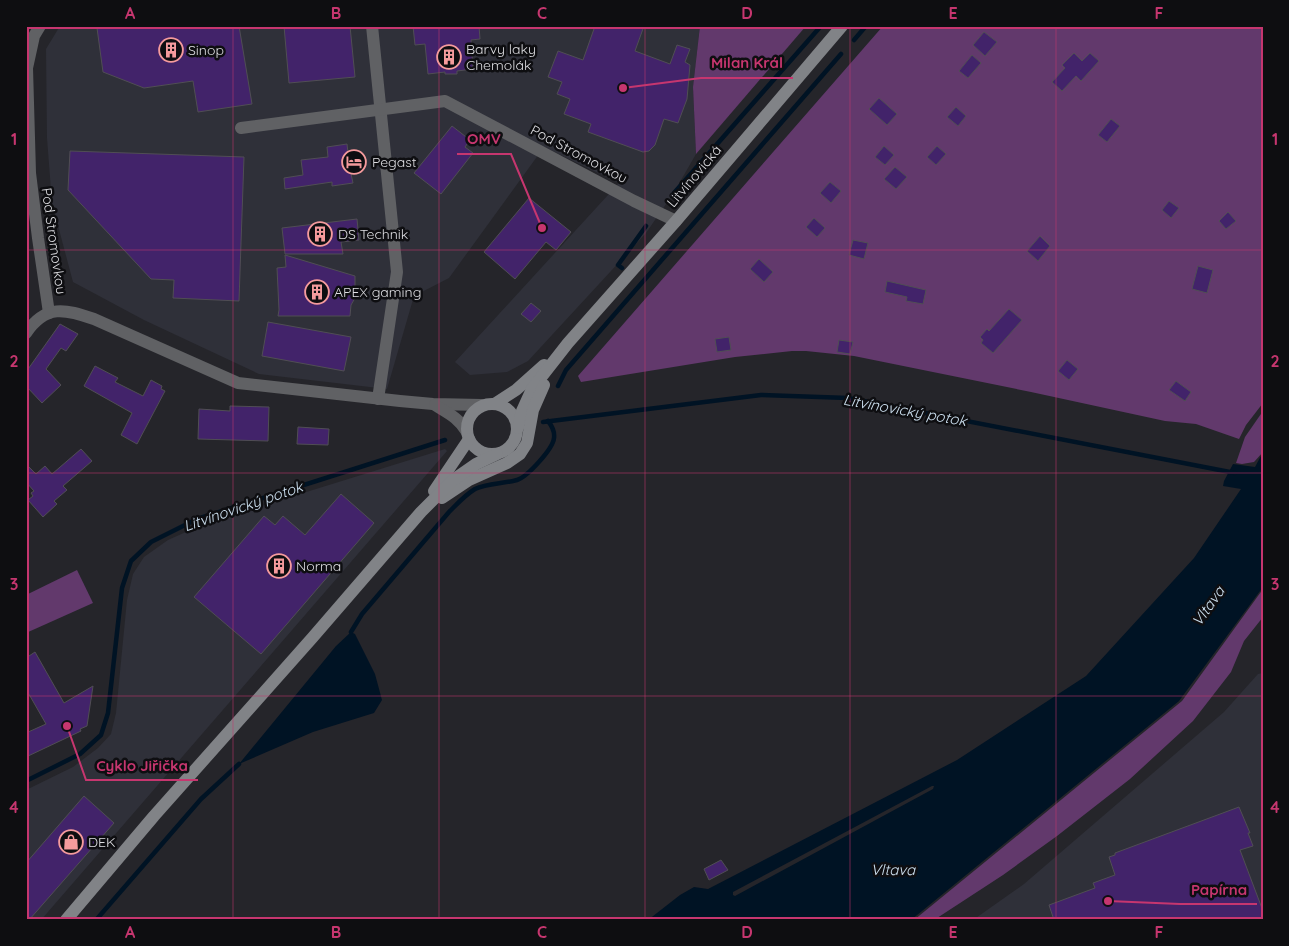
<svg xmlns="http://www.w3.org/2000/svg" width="1289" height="946" font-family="Quicksand,sans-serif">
	<rect width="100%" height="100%" fill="#25252a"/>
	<g fill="#2f3039">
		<path d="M60,26h640l-7,61 3,67 -23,40 -27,39 -118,128 -21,11 -37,3 -15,-13 164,-179 -75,-36 -95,131 -35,18 -27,93 -128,-15 -115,-54 -71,-38 -21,-79 -5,-65 -1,-89z"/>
		<path d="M445,449l2,2 -406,469h-15v-130l47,-23 25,-19 13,-14 5,-21 11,-113 6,-26 11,-17 24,-17 38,-17z"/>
		<path d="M1263,673v247h-290l51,-36 200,-172 34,-38z"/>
	</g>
	<g fill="#62396c">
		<path d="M700,26h106l-110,128 -3,-67z"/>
		<path d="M883,26h380v377l-17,22 -7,14 -43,-15 -31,-3 -134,-29 -177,-36 -48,-5h-14l-57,6 -154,25 -3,-6z"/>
		<path d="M1263,411v41l-9,10 -12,2 -6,-1 9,-26z"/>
		<path d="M77,570l16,33 -67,30v-38z"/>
		<path d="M1263,589v28l-19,24 -13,31 -38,49 -63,58 -73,57 -54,39 -69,45h-20l268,-219z"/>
	</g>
	<g fill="#001324" fill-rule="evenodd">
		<path d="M1263,452v135l-84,114 -268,219h-263l32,-25 14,-8 14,2 249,-129 129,-84 108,-118 47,-69 -18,-3 1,-5 9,-17 22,3zM932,786h2l-1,3 -198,107 -2,-1v-3z"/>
		<path d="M351,632l4,2 20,40 7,26 -8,13 -61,19 -74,32 97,-118z"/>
	</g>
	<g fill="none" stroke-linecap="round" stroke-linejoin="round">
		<g stroke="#001324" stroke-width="4.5">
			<path d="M854,40l12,-14"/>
			<path d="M674,193l147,-167"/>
			<path d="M622,268l-4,-3 28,-39"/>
			<path d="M558,386l8,-16 275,-316"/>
			<path d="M543,422l218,-27 87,3 387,75"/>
			<path d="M351,632l11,-18 87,-102c8,-8 16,-17 26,-23 12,-6 28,-5 42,-9 10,-3 36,-31 37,-42 1,-7 -2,-12 -6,-17"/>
			<path d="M26,781l54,-27 21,-19 7,-22 14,-125 9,-27 20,-19 46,-23 248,-79"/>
			<path d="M96,920l105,-121 38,-35"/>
		</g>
	</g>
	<g fill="#42236a" stroke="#504e54">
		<path d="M110,26h129l13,78 -54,8 -5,-31 -49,7 -41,-16 -6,-44z"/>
		<path d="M284,26h66l5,51 -66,6z"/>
		<path d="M413,26h66l1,13 -9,1 2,29 -16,2v3h-12v-2l-17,2 -3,-30 -10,1z"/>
		<path d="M595,26h49l-9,25 35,13 7,-19 13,4 -5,13 5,3 -3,34 -9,24 -14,-4 -9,26 -6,6 -6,1 -55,-20 3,-8 -27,-10 6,-15 -13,-5 5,-12 -14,-5 10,-26 25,9z"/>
		<path d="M984,32l13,10 -12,14 -12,-11z"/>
		<path d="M1074,53l8,8 8,-8 9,8 -18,20 -5,-5 -14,15 -10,-9 13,-14 -3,-3z"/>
		<path d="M972,55l9,8 -13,15 -9,-7z"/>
		<path d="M879,98l18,16 -10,11 -18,-16z"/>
		<path d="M956,107l10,9 -8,10 -11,-9z"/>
		<path d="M1111,119l9,7 -13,16 -9,-7z"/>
		<path d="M452,126l18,14 -5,7 8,6 -32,41 -27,-21z"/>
		<path d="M347,144l1,9 10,-1 3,20 -10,2 2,9 -21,3v-4l-47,7 -1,-11 19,-3 -2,-15 27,-3 -1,-10z"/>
		<path d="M884,146l10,9 -9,10 -10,-8z"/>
		<path d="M937,146l9,8 -10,11 -9,-8z"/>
		<path d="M70,151l174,6 -5,144 -66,-3 1,-18 -23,-1 -83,-89z"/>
		<path d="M895,167l12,10 -11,12 -12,-10z"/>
		<path d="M830,182l11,9 -10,12 -11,-10z"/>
		<path d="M529,198l42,34 -15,18 -10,-8 -31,37 -31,-27z"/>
		<path d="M1169,201l10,7 -8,10 -9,-8z"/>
		<path d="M1228,212l8,9 -10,8 -7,-8z"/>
		<path d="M814,218l11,10 -8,9 -11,-10z"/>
		<path d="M357,219l2,21 -18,2 2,12h-58l-3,-26z"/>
		<path d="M1040,236l10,10 -12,15 -11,-10z"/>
		<path d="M853,240l15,3 -4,16 -15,-4z"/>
		<path d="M285,255l70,21v22l-4,7 -1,11h-72l1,-6 -2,-42 9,-1z"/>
		<path d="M759,259l14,13 -9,10 -14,-13z"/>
		<path d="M1198,266l15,4 -6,23 -15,-4z"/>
		<path d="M887,281l39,9 -3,14 -17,-3 1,-4 -22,-5z"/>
		<path d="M531,303l10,8 -10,11 -10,-8z"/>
		<path d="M1009,309l13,11 -29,33 -12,-10 2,-3 -3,-3 7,-8 2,2z"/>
		<path d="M268,322l83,15 -7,34 -82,-15z"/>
		<path d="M60,324l18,10 -12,17 -5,-3 -15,21 15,16 -19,18 -16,-17v-14z"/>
		<path d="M729,337l2,13 -14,2 -2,-13z"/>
		<path d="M839,340l14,2 -3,12 -13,-2z"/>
		<path d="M1067,360l11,9 -9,11 -11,-9z"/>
		<path d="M95,366l23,12 -3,4 28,14 8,-16 11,6 -1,3 4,2 -28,53 -16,-9 11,-22 -48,-27z"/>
		<path d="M1176,381l15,11 -6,9 -16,-11z"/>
		<path d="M230,406l39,1 -1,34 -70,-2 1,-30 31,2z"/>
		<path d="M298,427l31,2 -1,16 -31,-1z"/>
		<path d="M81,449l11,12 -29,25 4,4 -13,11 3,3 -14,13 -15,-17 5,-4 -2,-3 3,-2 -8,-9v-18l10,10 9,-8 7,8z"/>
		<path d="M341,494l33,29 -113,131 -67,-57 70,-81 11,9 8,-9 22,19z"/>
		<path d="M35,652l29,51 29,-17 -6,40 -7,3 1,2 -55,26v-24l20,-9 -20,-35v-31z"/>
		<path d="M84,796l30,27 -85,97h-3v-57z"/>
		<path d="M1239,807l11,26h-2l5,13 -13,4 23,61v9h-209l-5,-15 46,-17 -2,-5 22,-8 -6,-18 6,-2v-2z"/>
		<path d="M721,860l7,10 -19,10 -5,-11z"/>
	</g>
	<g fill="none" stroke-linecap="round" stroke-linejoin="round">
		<g stroke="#606164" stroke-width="12">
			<path d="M40,26l-6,10 -7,32 3,105 8,65 11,75"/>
			<path d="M372,26l25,246 -19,127"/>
			<path d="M241,128l204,-27 189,100 42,20"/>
		</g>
		<g stroke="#606164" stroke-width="12">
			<path d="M26,333c20,-29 39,-24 68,-14l144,64 162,18 33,3 49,1"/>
			<path d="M435,405c13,8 24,13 32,27"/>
		</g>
		<g stroke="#818387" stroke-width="12">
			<path d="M496,403l20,-13 28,-25"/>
			<circle cx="492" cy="429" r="25"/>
			<path d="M518,428l4,-17 10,-22 36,-46 108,-122 166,-195"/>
			<path d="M434,491l35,-52"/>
			<path d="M442,498l27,-18 38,-17 13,-9 7,-11 6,-33 11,-25"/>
			<path d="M66,920l88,-104 159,-179 108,-125 32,-32 23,-16 21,-10"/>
		</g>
	</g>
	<path fill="none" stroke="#c6366f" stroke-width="1" stroke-opacity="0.55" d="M233,26v894M439,26v894M645,26v894M850,26v894M1056,26v894M26,250h1237M26,473h1237M26,696h1237"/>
	<defs>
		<g id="building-ring" transform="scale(1.25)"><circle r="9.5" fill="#0e0e11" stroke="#f59b9d" stroke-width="1.5"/><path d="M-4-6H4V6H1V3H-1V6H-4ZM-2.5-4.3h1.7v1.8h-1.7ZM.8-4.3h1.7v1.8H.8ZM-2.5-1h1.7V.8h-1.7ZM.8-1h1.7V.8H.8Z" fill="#f59b9d"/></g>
		<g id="hotel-ring" transform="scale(1.25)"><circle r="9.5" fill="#0e0e11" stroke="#f59b9d" stroke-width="1.5"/><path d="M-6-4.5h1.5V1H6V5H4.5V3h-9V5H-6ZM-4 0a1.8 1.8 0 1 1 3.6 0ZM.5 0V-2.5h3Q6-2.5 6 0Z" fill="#f59b9d"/></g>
		<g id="shop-ring" transform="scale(1.25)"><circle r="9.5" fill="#0e0e11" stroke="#f59b9d" stroke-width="1.5"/><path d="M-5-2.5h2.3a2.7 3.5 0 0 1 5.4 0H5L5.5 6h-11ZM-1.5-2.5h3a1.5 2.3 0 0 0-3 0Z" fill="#f59b9d"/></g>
	</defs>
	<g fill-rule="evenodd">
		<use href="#building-ring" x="171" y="50"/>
		<use href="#building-ring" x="449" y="57"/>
		<use href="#hotel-ring" x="354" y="162"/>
		<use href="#building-ring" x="320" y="234"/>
		<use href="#building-ring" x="317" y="292"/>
		<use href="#building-ring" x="279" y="566"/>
		<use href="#shop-ring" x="71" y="842"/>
	</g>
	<g text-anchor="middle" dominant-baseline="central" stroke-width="5" stroke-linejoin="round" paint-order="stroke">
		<g font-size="14" fill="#dfdfe3" stroke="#0e0e11" text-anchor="start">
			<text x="466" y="49">Barvy laky<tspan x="466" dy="16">Chemolák</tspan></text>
			<text x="188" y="50">Sinop</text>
			<text x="372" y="162">Pegast</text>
			<text x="338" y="234">DS Technik</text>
			<text x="334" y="292">APEX gaming</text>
			<text x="296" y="566">Norma</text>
			<text x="88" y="842">DEK</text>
		</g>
		<g font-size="14" fill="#dfdfe3" stroke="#0e0e11">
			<text transform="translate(579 154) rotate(28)">Pod Stromovkou</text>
			<text transform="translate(694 176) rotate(-50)">Litvínovická</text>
			<text transform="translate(54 241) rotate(82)">Pod Stromovkou</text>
		</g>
		<g font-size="15" font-style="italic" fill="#cde0f0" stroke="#0e0e11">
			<text transform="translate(905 410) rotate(10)">Litvínovický potok</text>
			<text transform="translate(243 506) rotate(-19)">Litvínovický potok</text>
			<text transform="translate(1208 606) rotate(-55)">Vltava</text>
			<text x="893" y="869">Vltava</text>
		</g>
	</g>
	<path fill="none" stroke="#c6366f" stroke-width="2" d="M623 88L701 78H793M542 228L511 154H457M67 726L86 780H198M1108 901L1180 904H1257"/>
	<g fill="#c6366f" stroke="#0e0e11" stroke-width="2">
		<circle cx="623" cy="88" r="5"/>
		<circle cx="542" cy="228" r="5"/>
		<circle cx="67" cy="726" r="5"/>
		<circle cx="1108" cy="901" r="5"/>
	</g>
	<g font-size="15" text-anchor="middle" font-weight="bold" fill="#c6366f" stroke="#0e0e11" stroke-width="5" stroke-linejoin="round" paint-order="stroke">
		<text x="747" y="68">Milan Král</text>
		<text x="484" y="144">OMV</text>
		<text x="142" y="771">Cyklo Jiřička</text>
		<text x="1219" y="895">Papírna</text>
	</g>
	<rect width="1289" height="946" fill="none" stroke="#0e0e11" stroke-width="55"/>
	<rect x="28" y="28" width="1234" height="890" fill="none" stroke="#c6366f" stroke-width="2"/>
	<g font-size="16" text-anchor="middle" font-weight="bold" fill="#c6366f">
		<text x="130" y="19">A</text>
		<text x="336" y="19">B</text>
		<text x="542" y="19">C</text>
		<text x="747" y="19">D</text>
		<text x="953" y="19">E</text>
		<text x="1159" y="19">F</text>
		<text x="14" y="145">1</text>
		<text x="1275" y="145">1</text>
		<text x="14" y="367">2</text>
		<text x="1275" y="367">2</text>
		<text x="14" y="590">3</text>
		<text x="1275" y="590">3</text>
		<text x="14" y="813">4</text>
		<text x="1275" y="813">4</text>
		<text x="130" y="938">A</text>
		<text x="336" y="938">B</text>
		<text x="542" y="938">C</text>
		<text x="747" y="938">D</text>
		<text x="953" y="938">E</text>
		<text x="1159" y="938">F</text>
	</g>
</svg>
